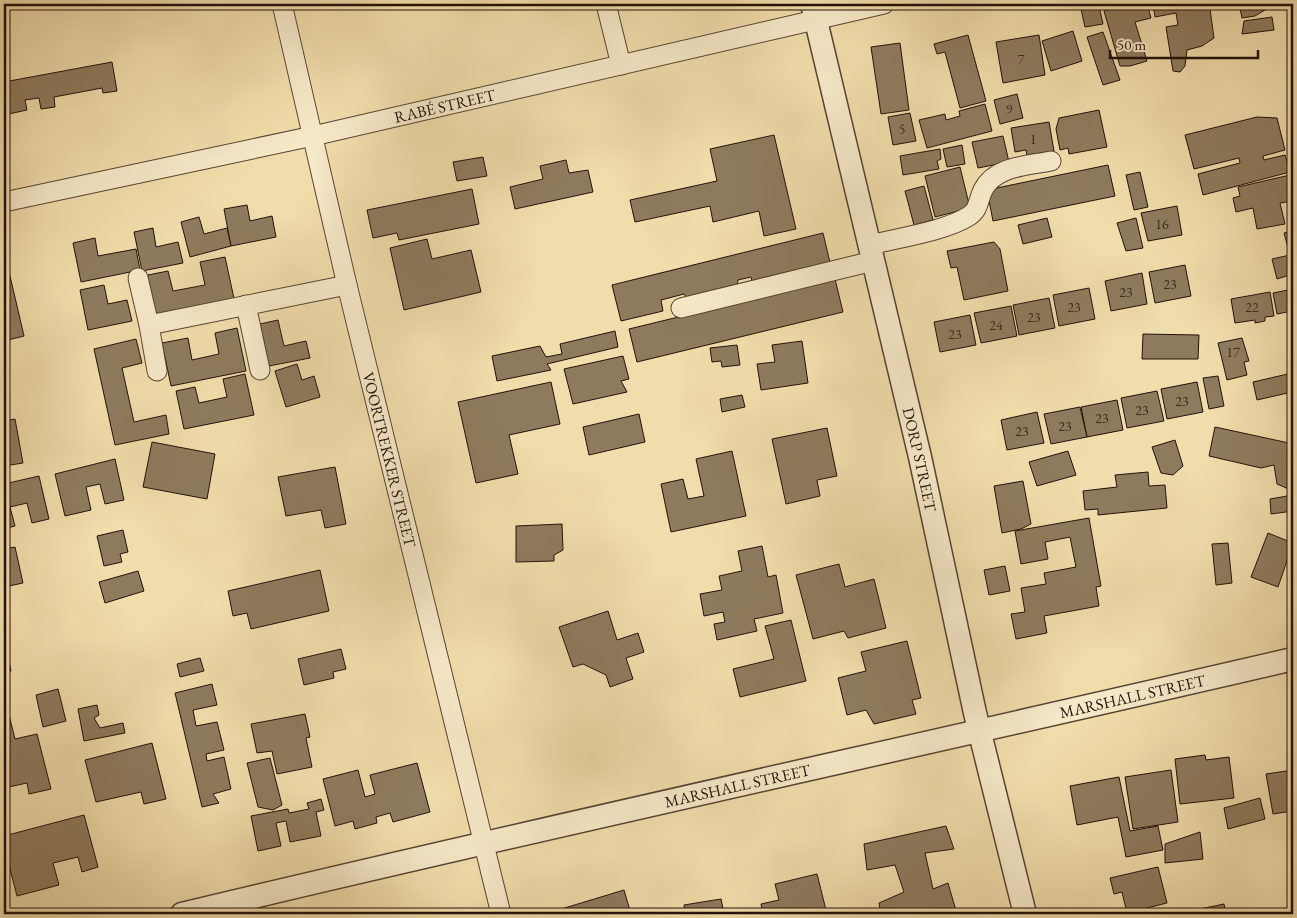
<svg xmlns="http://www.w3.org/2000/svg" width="1297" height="918" font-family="'EB Garamond',serif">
	<rect width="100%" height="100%" fill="#f1ddab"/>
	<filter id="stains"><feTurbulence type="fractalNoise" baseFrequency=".004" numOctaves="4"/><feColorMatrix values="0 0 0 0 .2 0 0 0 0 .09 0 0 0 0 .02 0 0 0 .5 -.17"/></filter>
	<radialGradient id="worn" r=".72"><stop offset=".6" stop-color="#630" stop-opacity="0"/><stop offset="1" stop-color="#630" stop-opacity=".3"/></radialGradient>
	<g fill="#8e7b5e" stroke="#22110a">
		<path d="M1130,4h17l4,14 -16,4 12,39 -17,5h-10l-16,-55z"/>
		<path d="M1153,4h78v2l-21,3 4,29 -12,8 -15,4 -2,16 -5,6 -7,-1 -7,-44 12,-2 -2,-12 -21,4z"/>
		<path d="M1239,4h30l1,3 -15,9 -13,2z"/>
		<path d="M1099,6l4,18 -18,3 -4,-18z"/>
		<path d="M1272,17l2,13 -32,4 2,-13z"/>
		<path d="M1073,31l9,30 -31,10 -9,-30z"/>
		<path d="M1103,32l17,48 -17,5 -16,-48z"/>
		<path d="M968,35l18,66 -26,7 -15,-56 -8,2 -3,-10z"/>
		<path d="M1039,35l6,40 -42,8 -7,-41z"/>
		<path d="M900,43l9,67 -28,4 -10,-67z"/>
		<path d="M112,62l5,29 -14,2 -1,-5 -48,9 1,10 -14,2 -2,-11 -14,2 2,10 -23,5v-33z"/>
		<path d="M1017,94l6,24 -23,6 -6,-24z"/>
		<path d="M985,104l7,27 -65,17 -8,-28 26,-6 1,6 14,-4 -1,-5z"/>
		<path d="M1099,110l8,37 -38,7 -1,-6 -8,2 -4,-21 3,-11z"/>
		<path d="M910,113l6,28 -23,4 -5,-28z"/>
		<path d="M1257,117l20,1 8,32 -22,6 1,4 21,-5 5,17 -87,23 -5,-21 42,-11 -1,-5 -45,11 -9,-34z"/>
		<path d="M1049,122l5,29 -27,4 -1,-5 -11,2 -4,-24z"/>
		<path d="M774,135l22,94 -32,7 -5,-25 -46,11 -3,-16 -75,16 -5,-22 87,-19 -7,-32z"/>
		<path d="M1003,136l6,26 -31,6 -6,-26z"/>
		<path d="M962,145l3,19 -18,3 -4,-18z"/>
		<path d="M940,149l1,10 -4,2 2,8 -36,6 -3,-19z"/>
		<path d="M483,157l4,19 -30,5 -4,-19z"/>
		<path d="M566,160l3,13 19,-3 5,22 -78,17 -5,-22 33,-8 -3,-13z"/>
		<path d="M1108,165l7,31 -122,25 -6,-31z"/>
		<path d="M960,167l10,41 -35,9 -10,-41z"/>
		<path d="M1140,172l8,35 -14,3 -8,-35z"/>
		<path d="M1290,175l3,26 -13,2 5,21 -28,5 -4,-21 -17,4 -3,-14 7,-2 -2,-9z"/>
		<path d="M924,186l9,34 -19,5 -9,-34z"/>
		<path d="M472,189l7,35 -80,16 -2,-7 -24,5 -6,-28z"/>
		<path d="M247,205l3,16 22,-5 4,21 -45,9 -7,-37z"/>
		<path d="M1177,206l5,29 -34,6 -7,-28z"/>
		<path d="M199,217l5,17 23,-6 4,18 -41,11 -9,-35z"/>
		<path d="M1047,218l5,19 -29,7 -5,-19z"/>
		<path d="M1136,218l7,30 -17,3 -9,-28z"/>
		<path d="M153,228l3,19 22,-5 5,21 -41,8 -8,-39z"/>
		<path d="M1293,231v43l-16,5 -5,-20 18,-4 -6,-22z"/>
		<path d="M823,233l9,38 -21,-4 -18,4 1,4 -41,10 -2,-8 -13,3 -1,6 -48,15 -5,-7 -23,6 2,11 -42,10 -9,-36z"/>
		<path d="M95,238l3,18 38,-7 4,21 -59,12 -8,-39z"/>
		<path d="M427,239l5,20 39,-9 10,42 -77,18 -14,-62z"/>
		<path d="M994,242l6,7 8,42 -44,9 -7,-33 -6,1 -4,-17z"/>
		<path d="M225,257l10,46 -80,17 -9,-39 2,-6 20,-4 5,20 32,-6 -5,-23z"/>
		<path d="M1185,265l6,31 -36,7 -6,-31z"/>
		<path d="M1142,273l5,31 -36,7 -6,-30z"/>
		<path d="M10,276l14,60 -20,5v-64z"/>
		<path d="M835,279l8,33 -206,50 -8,-33z"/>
		<path d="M104,285l4,19 19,-4 5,21 -44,9 -8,-40z"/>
		<path d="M1089,288l6,31 -36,7 -6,-31z"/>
		<path d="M1293,289v26l-1,-4 -15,3 -4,-21z"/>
		<path d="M1270,292l4,24 -9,1v4l-10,2v-3l-20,3 -4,-24z"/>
		<path d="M1049,298l6,30 -36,7 -6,-30z"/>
		<path d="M1011,306l6,30 -36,7 -7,-30z"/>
		<path d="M970,315l6,30 -36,7 -6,-30z"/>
		<path d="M278,320l6,26 22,-5 4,17 -41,8 -9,-42z"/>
		<path d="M237,328l9,43 -75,15 -9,-43 26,-5 4,22 27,-6 -4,-21z"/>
		<path d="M615,331l3,16 -71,17 4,6 -54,11 -5,-25 48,-10 6,11 16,-3 -2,-10z"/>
		<path d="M1143,334l56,1 -1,24h-56z"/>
		<path d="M1242,338l7,23 -5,1 3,13 -20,5 -9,-37z"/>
		<path d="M136,339l6,24 -20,5 12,54 32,-7 3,19 -54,11 -21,-96z"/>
		<path d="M802,341l6,42 -47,7 -4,-26 18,-2 -3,-17z"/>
		<path d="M737,345l3,20 -18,2 -1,-6 -9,1 -2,-14z"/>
		<path d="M623,356l6,23 -8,2 6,11 -54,12 -9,-35z"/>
		<path d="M297,364l5,16 12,-4 6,21 -34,10 -11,-36z"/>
		<path d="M245,374l9,41 -70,14 -8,-38 19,-4 4,16 28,-6 -4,-18z"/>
		<path d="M1288,374l4,18 -35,8 -4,-18z"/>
		<path d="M1218,376l6,30 -15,3 -6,-31z"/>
		<path d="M551,382l9,42 -51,11 9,39 -42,9 -18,-81z"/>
		<path d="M1197,382l6,30 -36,7 -6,-30z"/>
		<path d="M1157,391l7,30 -37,7 -6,-30z"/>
		<path d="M742,395l3,12 -23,5 -2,-13z"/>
		<path d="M1117,400l6,30 -36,7 -6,-30z"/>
		<path d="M1080,407l7,30 -36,7 -7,-30z"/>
		<path d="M1037,412l7,31 -37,7 -6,-30z"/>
		<path d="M639,414l6,28 -56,13 -6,-28z"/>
		<path d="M15,419l8,44 -19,3v-45z"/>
		<path d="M1215,427l74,16 4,13v32l-2,2 -14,-6 -3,-19 -13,3 -52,-12z"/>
		<path d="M827,428l10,48 -20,4 3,16 -34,8 -14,-65z"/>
		<path d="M1175,440l8,26 -10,9 -12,-2 -9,-26z"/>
		<path d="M152,442l63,12 -8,45 -64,-12z"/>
		<path d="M732,451l14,65 -75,16 -10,-48 22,-5 5,20 16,-3 -8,-37z"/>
		<path d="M1068,451l8,24 -39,11 -8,-24z"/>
		<path d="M115,459l9,41 -19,4 -5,-20 -14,3 5,23 -26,6 -10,-42z"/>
		<path d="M335,467l11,57 -21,4 -4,-18 -35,6 -8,-39z"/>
		<path d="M1148,472l1,14 16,-1 2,23 -69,7v-6l-13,1 -2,-19 34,-4 -2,-12z"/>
		<path d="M39,476l10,43 -17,4 -5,-20 -17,4 5,19 -11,3v-45z"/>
		<path d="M1023,481l8,43 -10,5 -19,4 -8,-47z"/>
		<path d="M1293,495v16l-22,3 -1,-15z"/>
		<path d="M1089,518l12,68 -5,1 3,19 -55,10 3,17 -31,6 -5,-25 14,-2 -4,-24 25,-4 -2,-11 32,-6 -6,-30 -25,5 3,17 -27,5 -6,-33z"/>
		<path d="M562,524l1,26 -9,5v6l-38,1v-36z"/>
		<path d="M123,530l5,22 -8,2 2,8 -18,4 -7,-30z"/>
		<path d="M1268,533l25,10 -15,44 -27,-10z"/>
		<path d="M1228,543l4,40 -16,2 -4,-41z"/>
		<path d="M762,546l6,31 8,-2 7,38 -29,6 3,12 -40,9 -3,-16 11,-2 -2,-10 -19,4 -4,-22 22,-4 -3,-14 23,-5 -4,-20z"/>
		<path d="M15,547l8,36 -19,4v-38z"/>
		<path d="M839,564l6,23 29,-8 12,49 -38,10 -4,-7 -31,8 -17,-64z"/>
		<path d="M1005,566l5,25 -21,4 -5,-25z"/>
		<path d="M320,570l9,41 -78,18 -4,-16 -14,3 -5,-25z"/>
		<path d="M138,571l6,20 -39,12 -6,-21z"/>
		<path d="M608,611l9,29 21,-7 6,19 -18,6 7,21 -23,8 -4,-12 -23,-11 -10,3 -14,-40z"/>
		<path d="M791,620l15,61 -66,16 -7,-28 41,-10 -9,-33z"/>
		<path d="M4,636l7,35 -7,2z"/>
		<path d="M907,641l14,57 -9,2 4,14 -42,10 -8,-14 -19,5 -9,-37 28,-7 -5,-19z"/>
		<path d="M341,649l5,20 -13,3 1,6 -30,7 -6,-26z"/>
		<path d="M200,658l4,13 -24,6 -3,-13z"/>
		<path d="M212,684l5,21 -24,5 3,16 21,-4 7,28 -18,4 1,7 17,-4 7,32 -18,5 6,9 -17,4 -27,-114z"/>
		<path d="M58,689l8,32 -23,6 -7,-32z"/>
		<path d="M97,705l2,10 -5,3 6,10 23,-5 2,10 -41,8 -6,-32z"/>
		<path d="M7,707l8,32 22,-5 14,55 -22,5 -2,-11 -23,5v-80z"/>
		<path d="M305,714l5,23 -4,1 6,29 -35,7 -5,-23 -15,2 -6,-29z"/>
		<path d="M152,743l14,56 -22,5 -3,-12 -45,10 -11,-42z"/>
		<path d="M1205,755l1,5 23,-3 5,41 -54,6 -5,-45z"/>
		<path d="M270,758l12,47 -9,5 -15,-3 -11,-44z"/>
		<path d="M417,763l13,49 -37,10 -3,-9 -14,4 1,6 -22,6 -2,-8 -18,5 -12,-47 35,-9 7,27 10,-3 -5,-19z"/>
		<path d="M1171,770l7,52 -45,7 -8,-52z"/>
		<path d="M1293,770v41l-20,3 -7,-40z"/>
		<path d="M1119,777l11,54 28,-5 5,24 -37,7 -8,-40 -41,8 -7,-39z"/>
		<path d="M1260,798l5,21 -37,10 -4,-21z"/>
		<path d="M321,799l3,11 -8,2 5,24 -31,6 -4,-21 -10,2 5,23 -23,5 -7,-35 37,-7 1,4 20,-4 -2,-6z"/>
		<path d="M84,815l14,52 -16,5 -4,-15 -25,6 6,22 -42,11 -13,-50v-10z"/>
		<path d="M946,826l8,23 -29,4 8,36 15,-6 9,31h-76l-2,-11 25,-11 -9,-27 -28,5 -3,-26z"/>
		<path d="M1200,832l3,27 -38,4v-19z"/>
		<path d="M1158,867l9,36 -40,10 -5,-21 -8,2 -4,-16z"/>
		<path d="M817,874l10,40h-64l-2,-10 18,-4 -4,-16z"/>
		<path d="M624,890l7,24h-72l-1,-4z"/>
		<path d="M721,899l3,15h-39l-1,-9z"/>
		<path d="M1224,904l2,10h-50z"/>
	</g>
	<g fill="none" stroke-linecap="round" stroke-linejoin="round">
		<g stroke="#564432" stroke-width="21">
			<g id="minor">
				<path id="s1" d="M282,4l65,281 154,629"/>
				<path d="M606,4l15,61"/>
				<path id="s2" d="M4,202l309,-66 571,-132"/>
				<path d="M870,245c27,-7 76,-14 99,-29 10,-6 9,-16 14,-26 12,-24 44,-24 68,-29"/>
				<path d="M138,278l11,47"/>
				<path d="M246,305l14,65"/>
				<path d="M681,308l192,-47"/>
				<path d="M157,371l-8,-46 198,-40"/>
			</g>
		</g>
		<g stroke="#564432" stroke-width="25">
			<g id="tertiary">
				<path id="s3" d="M812,4l108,453 55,256 50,201"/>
				<path id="s4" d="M182,914c370,-89 741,-169 1111,-255"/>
			</g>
		</g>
		<use href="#minor" stroke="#f6e9c8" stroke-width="19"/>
		<use href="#tertiary" stroke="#f6e9c8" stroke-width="22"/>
	</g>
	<g text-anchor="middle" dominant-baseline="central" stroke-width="5" stroke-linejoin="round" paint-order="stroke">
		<g font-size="14" fill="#3d2c1f">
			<text x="1021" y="59">7</text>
			<text x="1009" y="109">9</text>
			<text x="902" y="129">5</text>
			<text x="1033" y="139">1</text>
			<text x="1162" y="224">16</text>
			<text x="1170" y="284">23</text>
			<text x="1126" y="292">23</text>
			<text x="1074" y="307">23</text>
			<text x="1252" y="307">22</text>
			<text x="1034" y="317">23</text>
			<text x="996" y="325">24</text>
			<text x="955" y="334">23</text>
			<text x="1233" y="352">17</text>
			<text x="1182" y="401">23</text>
			<text x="1142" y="410">23</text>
			<text x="1102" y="418">23</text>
			<text x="1065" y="426">23</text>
			<text x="1022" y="431">23</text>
		</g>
		<g font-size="16" fill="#22110a" stroke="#f6e9c8">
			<text stroke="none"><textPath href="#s2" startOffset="451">RABÉ STREET</textPath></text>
			<text stroke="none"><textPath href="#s1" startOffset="468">VOORTREKKER STREET</textPath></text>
			<text stroke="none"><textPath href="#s3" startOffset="468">DORP STREET</textPath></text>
			<text stroke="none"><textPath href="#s4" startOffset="975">MARSHALL STREET</textPath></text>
			<text stroke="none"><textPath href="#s4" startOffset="570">MARSHALL STREET</textPath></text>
		</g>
	</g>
	<rect width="1297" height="918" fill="none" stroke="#f1ddab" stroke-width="20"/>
	<rect x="5" y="5" width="1287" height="908" fill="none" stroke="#22110a" stroke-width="2.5"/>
	<rect x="10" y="10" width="1277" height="898" fill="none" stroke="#22110a"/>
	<path d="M1110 50v8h148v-8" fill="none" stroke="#22110a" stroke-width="2.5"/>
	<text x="1117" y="50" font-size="15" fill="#22110a" stroke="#f6e9c8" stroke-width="4" paint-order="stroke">50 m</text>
	<rect width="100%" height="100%" filter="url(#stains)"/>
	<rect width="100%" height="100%" fill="url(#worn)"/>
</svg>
